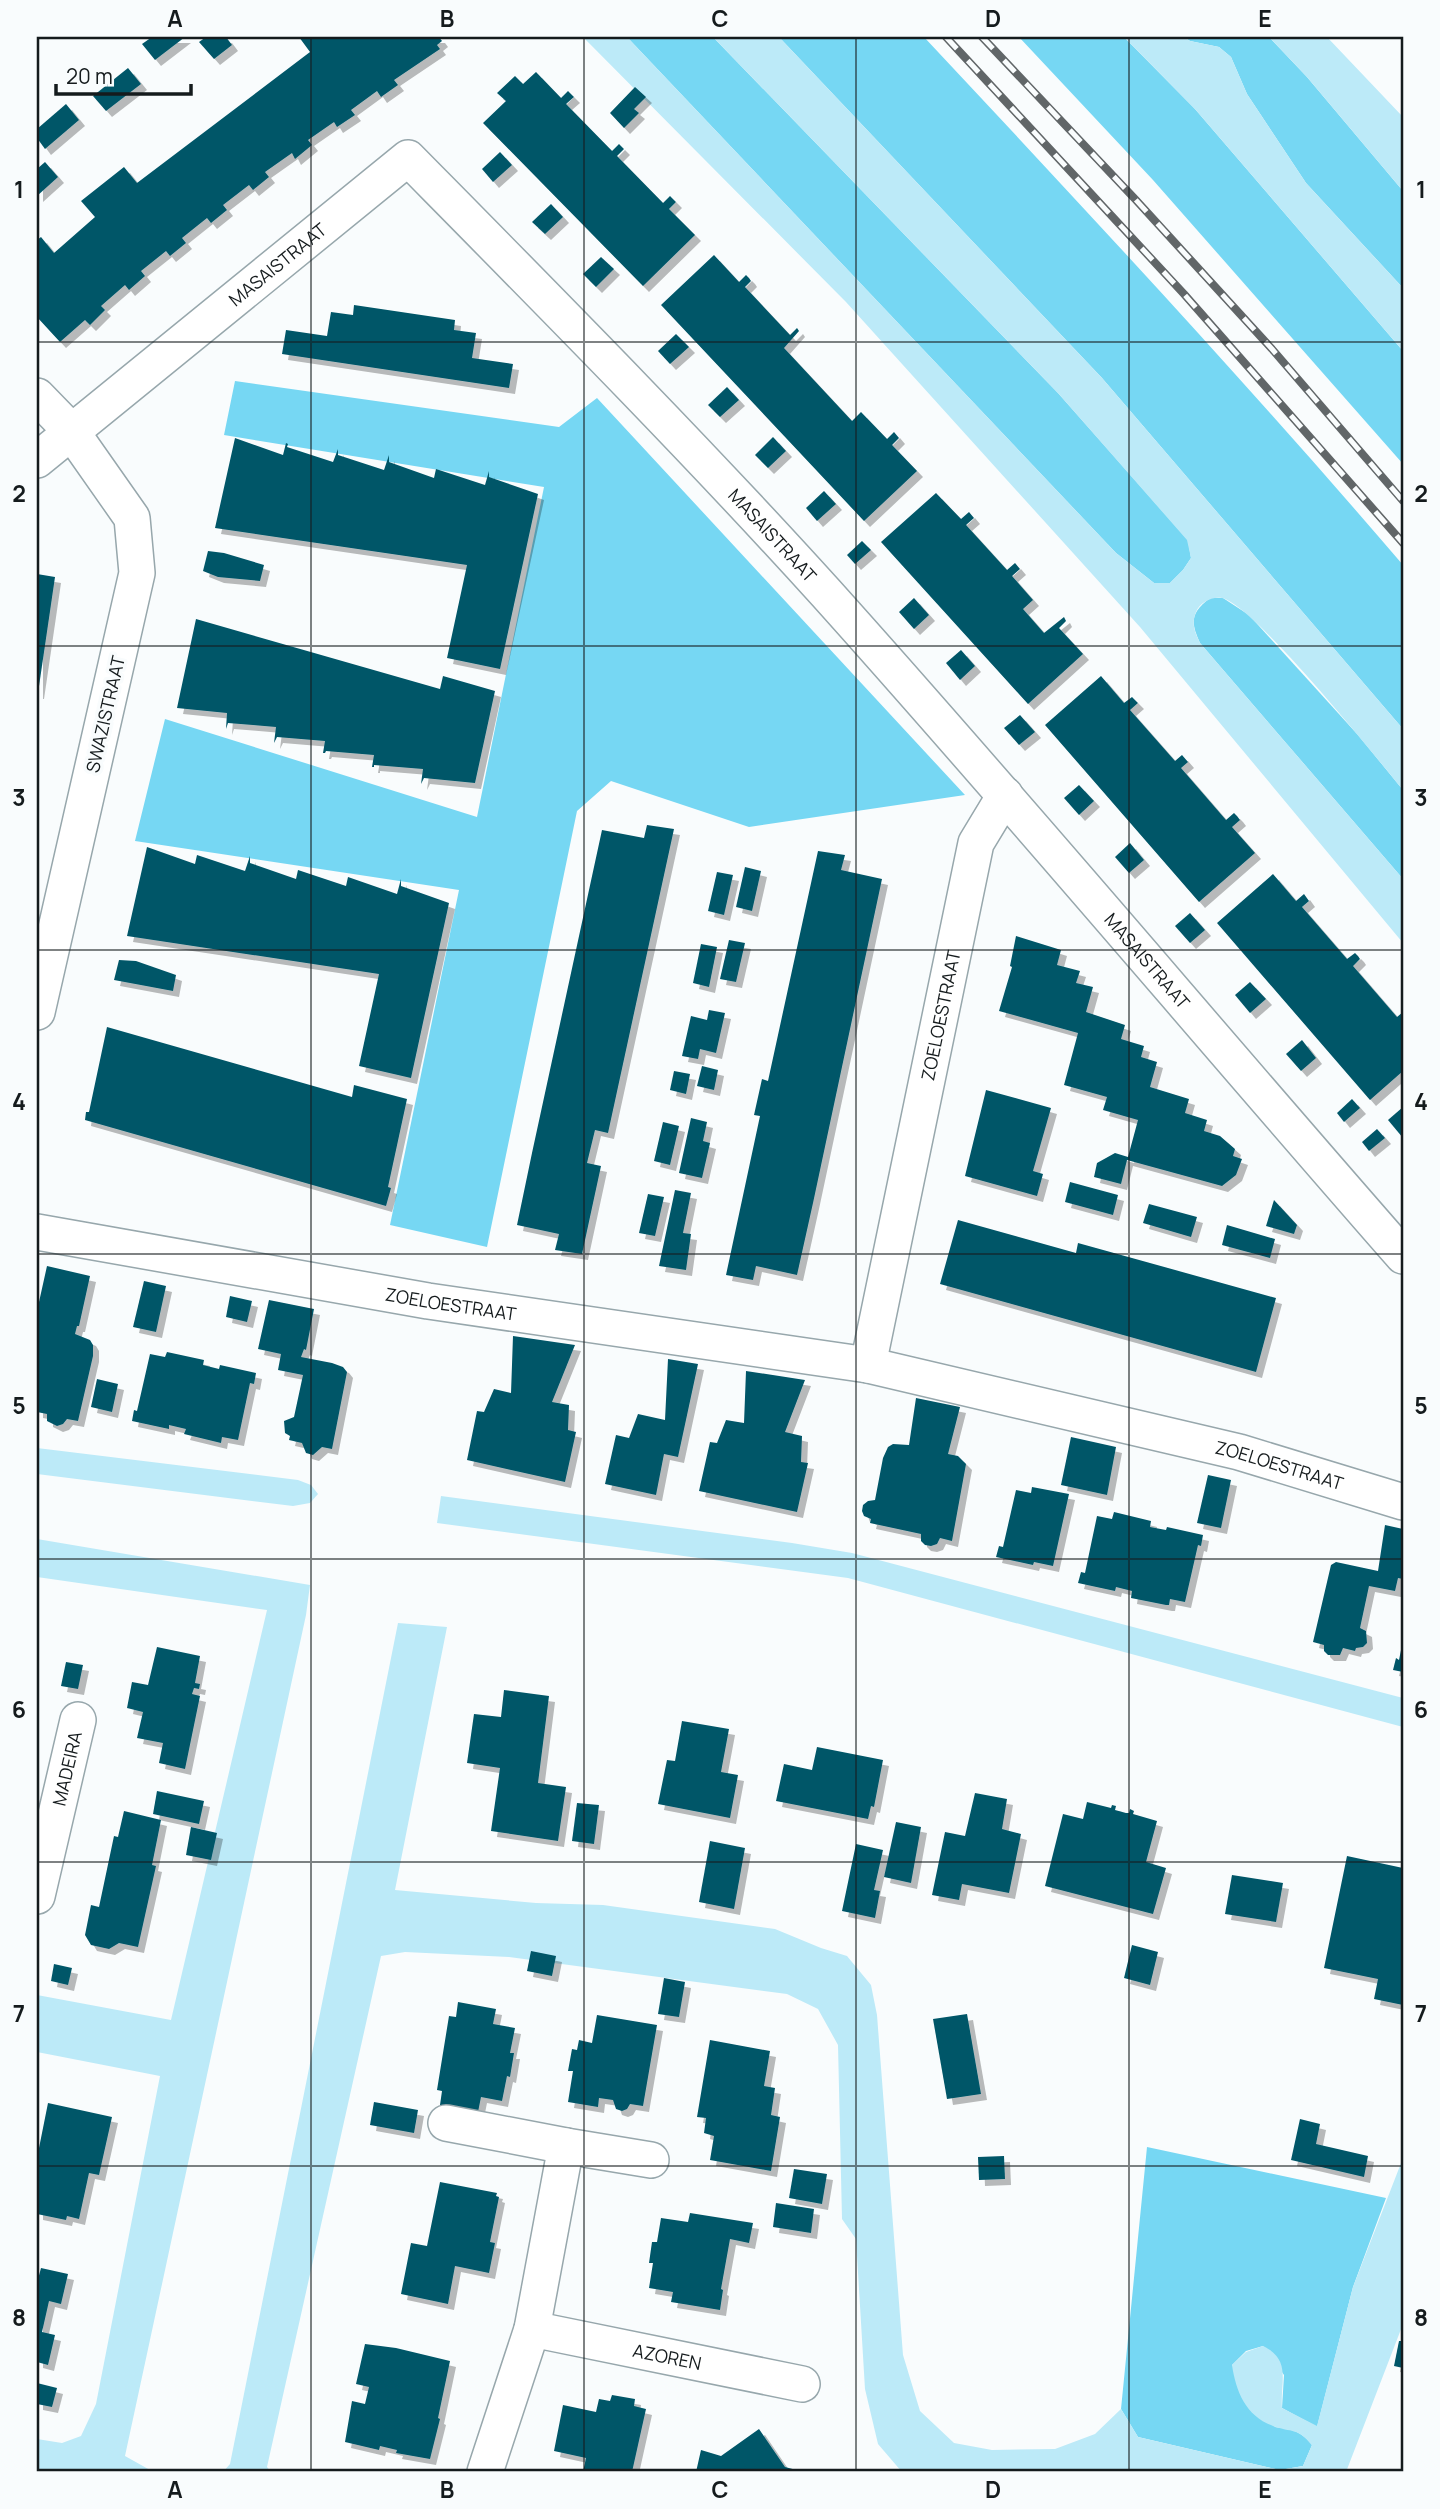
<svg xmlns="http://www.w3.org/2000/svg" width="1440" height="2509" font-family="Manrope,sans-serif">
	<defs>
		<filter id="shadow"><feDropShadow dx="6" dy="6" stdDeviation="0" flood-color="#0004"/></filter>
	</defs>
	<rect width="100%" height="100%" fill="#f9fcfd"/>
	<g fill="#76d7f3">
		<path d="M627,37h86l345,356 130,147 3,18 -8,12 -13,13h-16l-38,-30z"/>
		<path d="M779,37h145c162,173 324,347 479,528v164l-301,-351z"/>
		<path d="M1019,37h105l71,72 208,242v113l-250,-284z"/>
		<path d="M1184,37h85l38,40 96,114v97l-97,-105 -59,-89 -16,-37 -12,-10 -29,-6z"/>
		<path d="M235,381l324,46 38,-29 368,397 -216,32 -138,-46 -34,30 -90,436 -97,-22 69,-335 -324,-49 30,-122 312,98 67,-330 -320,-52z"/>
		<path d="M1210,598h13l26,17 109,120 45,55v89l-203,-236c-10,-22 -9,-30 10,-45z"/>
		<path d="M1147,2147l239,51 -33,89 -36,140 -35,-19 2,-33 -21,-29 -17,5 -14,14 43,62c17,2 26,4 37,18l-9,21 -23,4 -142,-33 -17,-28z"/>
	</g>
	<g fill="#bceaf8">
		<path d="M583,37h44l489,516 38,30h16l13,-13 8,-12 -4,-18 -129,-147 -345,-356h66l323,341 301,351v61c-28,-34 -148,-184 -181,-192 -10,-2 -23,5 -26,14 -5,12 -1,20 4,31l203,236v64l-263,-316 -294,-325z"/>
		<path d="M1124,37h60l6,4 29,6 12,10 16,37 59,89 97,105v63l-208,-242z"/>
		<path d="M1269,37h58l76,80v74l-96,-114z"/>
		<path d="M37,1448l261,32 13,5 7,9 -8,9 -17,3 -256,-32z"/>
		<path d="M441,1496l351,47 60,10 551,145v29l-555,-149 -411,-55z"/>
		<path d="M37,1539l273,46 -4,30 -181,841 25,14 12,2h-125v-33l25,4 19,-7 15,-32 64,-328 -123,-24v-57l134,25 96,-410 -230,-33z"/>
		<path d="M398,1623l49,4 -52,263 141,13 67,2 172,24 46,19 26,8 24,29 6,30 26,340 17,56 34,32 38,7 63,-1 40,-15 26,-25 17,28 142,33 23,-4 9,-21c-15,-18 -20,-12 -39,-19 -27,-10 -37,-34 -41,-61l14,-13 17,-6c29,14 17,36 19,62l35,18 36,-139 50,-129v166l-57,148h-444l-24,-28 -13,-55 -9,-150 -14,-20 -4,-174 -20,-36 -31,-15 -278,-37 -104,-5 -24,4 -114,511 4,5h-48l7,-8z"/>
	</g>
	<g fill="#005668" filter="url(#shadow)">
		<path d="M152,37h33l-30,23 -13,-16z"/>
		<path d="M206,37h20l6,8 -18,14 -15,-17z"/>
		<path d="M299,37h140l3,4 -5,4 3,4 -46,31 4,5 -17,12 -4,-6 -26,19 4,5 -18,12 -3,-5 -26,18 4,5 -17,14 -3,-6 -27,19 4,5 -16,13 -4,-5 -26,20 4,5 -16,13 -4,-5 -25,20 4,5 -16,13 -4,-5 -25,20 4,5 -16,14 -4,-5 -24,21 4,4 -15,15 -5,-5 -25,22 -23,-25v-77l4,-3 13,16 41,-36 -14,-16 43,-34 13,16 173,-131z"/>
		<path d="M128,68l13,16 -35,27 -13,-15z"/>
		<path d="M536,72l25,26 7,-7 6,6 -8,7 46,47 7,-7 5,5 -7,7 46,47 7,-7 6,6 -7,7 26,26 -52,51 -160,-163 23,-22 -9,-8 18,-17 8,8z"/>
		<path d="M635,87l11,10 -12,12 5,4 -15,15 -14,-15z"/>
		<path d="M66,104l13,16 -34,29 -8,-11v-9z"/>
		<path d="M500,152l12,13 -19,17 -11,-13z"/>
		<path d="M45,162l13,15 -21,19v-27z"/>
		<path d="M551,204l12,13 -18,17 -13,-12z"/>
		<path d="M714,255l25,27 7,-7 3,3 2,3 -6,6 45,48 7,-7 2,3 -15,17 68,73 9,-9 26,27 7,-7 5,6 -7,7 25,26 -53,50 -203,-216z"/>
		<path d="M601,257l13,12 -18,18 -13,-13z"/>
		<path d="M354,305l101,15 -1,10 22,3 -4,25 41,6 -4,24 -227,-34 4,-24 41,6 4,-24 22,3z"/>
		<path d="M676,334l13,13 -19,17 -12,-13z"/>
		<path d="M727,387l12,13 -19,17 -12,-12z"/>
		<path d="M773,437l13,14 -18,17 -13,-13z"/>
		<path d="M235,438l48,17 3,-12 2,1 -1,3 46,15 5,-13v6l46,15 5,-15v7l45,16 2,-9 49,16 4,-14v6l49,17 -38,175 -53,-11 20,-93 -252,-37z"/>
		<path d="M824,491l12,13 -19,17 -11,-13z"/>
		<path d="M936,493l25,26 8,-7 5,6 -8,7 41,45 8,-7 5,6 -8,7 21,24 -10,9 21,24 20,-16 2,4 -7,7 24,26 -55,50 -147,-162z"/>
		<path d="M862,541l9,9 -16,14 -8,-9z"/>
		<path d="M208,551l16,2 40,12 -4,16 -42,-4 -15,-6z"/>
		<path d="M37,574l18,3 -17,116h-1z"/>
		<path d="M914,598l15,17 -15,14 -15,-17z"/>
		<path d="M196,619l244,70 3,-13 52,15 -20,92 -51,-5 -3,6 2,-15 -49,-4v2h-2l2,-12 -48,-4 -1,2h-2l2,-12 -48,-4 -3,6 2,-16 -48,-4 -2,6 1,-16 -50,-5z"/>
		<path d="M961,650l14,16 -15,14 -14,-17z"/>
		<path d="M1101,676l23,27 8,-6 6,6 -8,7 45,51 7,-6 6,7 -7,6 45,52 8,-7 3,3 3,4 -8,7 23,26 -56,49 -154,-177z"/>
		<path d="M1020,715l15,17 -16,13 -15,-17z"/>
		<path d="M1079,785l15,16 -15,14 -15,-17z"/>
		<path d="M647,825l27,4 -66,304 -13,-3 -8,33 14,3 -19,88 -27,-4 4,-16 -42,-9 15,-72 70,-323 42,8z"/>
		<path d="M1130,843l14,17 -15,13 -14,-16z"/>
		<path d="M147,847l48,17 2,-9 48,16 5,-15v7l46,16 2,-9 48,16 2,-9 49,17 4,-15v7l48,17 -38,175 -52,-12 20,-92 -252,-38z"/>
		<path d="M818,851l27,4 -4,15 41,9 -69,324 -16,72 -41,-9 -3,14 -27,-5 34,-159 -6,-1 8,-36 6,2z"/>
		<path d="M745,867l16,4 -9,40 -16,-4z"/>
		<path d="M717,872l16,3 -9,40 -16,-4z"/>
		<path d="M1273,874l23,27 8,-7 5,7 -7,6 45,52 8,-6 3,3 2,3 -7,7 44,51 6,-5v59l-33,29 -153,-177z"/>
		<path d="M1190,913l15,17 -15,13 -15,-17z"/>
		<path d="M1016,936l45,14 -4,15 23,6 -4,12 17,4 -7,25 39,13 -4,14 23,7 -3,11 16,5 -7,25 39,12 -4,14 22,7 -3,11 16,5 15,13 -2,7 9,3 -6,16 -14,11 -95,-26 -6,24 -27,-7 3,-14 18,-10 13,4 10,-37 -35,-10 4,-13 -43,-12 14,-52 -79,-22 13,-44 -2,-1z"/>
		<path d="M729,940l16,3 -9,39 -16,-3z"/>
		<path d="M701,944l16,3 -8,40 -16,-4z"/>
		<path d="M119,960l17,1 40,14 -3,16 -59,-11z"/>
		<path d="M1250,982l16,17 -16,14 -15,-18z"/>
		<path d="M709,1010l16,3 -9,40 -16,-4 -2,10 -16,-3 9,-40 16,4z"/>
		<path d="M107,1027l245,70 2,-12 53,14 -19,88 3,1 -5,18 -301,-86 1,-8h3z"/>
		<path d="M1302,1040l14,18 -15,13 -15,-17z"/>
		<path d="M702,1066l16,4 -4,20 -17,-4z"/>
		<path d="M674,1071l16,3 -4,20 -16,-4z"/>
		<path d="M986,1090l65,18 -18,63 10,3 -6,22 -72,-20z"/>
		<path d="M1352,1099l8,9 -16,14 -7,-9z"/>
		<path d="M1403,1107v31l-15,-18z"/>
		<path d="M691,1118l16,4 -4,19 7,2 -8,35 -23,-5z"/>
		<path d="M663,1122l16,4 -9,39 -16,-4z"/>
		<path d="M1377,1129l8,9 -16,13 -7,-9z"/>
		<path d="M1070,1182l48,13 -5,20 -48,-13z"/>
		<path d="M675,1190l16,3 -8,40 8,1 -5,36 -27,-4z"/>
		<path d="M648,1194l16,3 -9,39 -16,-3z"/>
		<path d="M1274,1200l23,25 -3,9 -28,-8z"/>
		<path d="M1149,1204l48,13 -6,20 -48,-14z"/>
		<path d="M958,1220l118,33 2,-10 198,55 -20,74 -316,-88z"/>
		<path d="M1227,1225l48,14 -5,19 -48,-13z"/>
		<path d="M47,1266l43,10 -11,50h-2l-2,8 15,6 3,5v11l-15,65 -11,-2 -4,5 -6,2 -10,-5v-7l-10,-2v-101z"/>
		<path d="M144,1281l22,5 -10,46 -23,-5z"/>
		<path d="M230,1296l22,5 -5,21 -21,-5z"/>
		<path d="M269,1300l45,9 -8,41 -2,-1 -3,8 31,6 11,4 4,5 -15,77 -10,-2 -9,8 -7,-2 -4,-10 -13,-3 1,-4 -5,-3 -1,-12 10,-4 9,-42 -25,-5 3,-16 -23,-5z"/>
		<path d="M513,1336l62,9 -23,57 17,3 -1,25 8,2 -11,50 -98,-22 10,-49 7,1 10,-23 17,4z"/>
		<path d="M167,1352l37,8 -1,5 16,4 1,-4 36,8 -2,11 -4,-1 -12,57 -16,-3 -1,6 -37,-9 2,-5 -17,-4v4l-37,-8 2,-11 3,1 13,-57 15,3z"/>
		<path d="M668,1359l30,5 -20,93 -14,-3 -8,41 -51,-11 11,-49 13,3 9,-24 27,6z"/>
		<path d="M746,1371l59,9 -20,52 17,4 -1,26 7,1 -11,49 -98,-21 11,-49 7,1 9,-23 18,3z"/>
		<path d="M97,1379l21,5 -6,28 -21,-5z"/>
		<path d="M916,1398l44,9 -12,47 10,2 8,8 -14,77 -12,-3 -3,6 -6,2 -6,-1 -4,-4v-7l-51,-11 1,-4 -7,-3 -2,-5 1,-6 5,-4 7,-1 8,-42 5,-11 5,-3 16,1z"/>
		<path d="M1071,1437l45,10 -9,48 -46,-10z"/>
		<path d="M1208,1475l23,5 -10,48 -24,-5z"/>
		<path d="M1032,1487l37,7 -16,72 -19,-4 -1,3 -37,-8 3,-11 4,1 13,-57 15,3z"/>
		<path d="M1114,1512l37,9 -1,6 16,3 1,-3 36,8 -2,11 -3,-1 -13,57 -15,-3 -1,6h-3l-35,-7 1,-7 -16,-4 -1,4 -37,-8 3,-11 4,1 12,-57 15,3z"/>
		<path d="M1385,1525l18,4v50l-5,-1 -3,13 -26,-5 -9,42 6,3 1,12 -4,4 -7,1 -1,3 -12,-3 -3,7h-12l-4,-4v-6l-11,-3 18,-77 5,-3 42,9z"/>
		<path d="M1402,1645l1,1v26l-10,-2 3,-12 3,2z"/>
		<path d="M157,1647l43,9 -5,27 5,1 -1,5 -5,-1 -2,6 8,2 -15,73 -26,-6 4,-20 -26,-5 6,-26 -16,-4 5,-26 16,3z"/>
		<path d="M66,1662l17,3 -5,24 -17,-3z"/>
		<path d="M504,1690l45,6 -11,87 28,4 -8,54 -67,-10 9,-63 -33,-5 7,-49 27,3z"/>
		<path d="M682,1721l47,8 -8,43 17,3 -8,43 -72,-14 9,-44 8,1z"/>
		<path d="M817,1747l66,13 -9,47 -3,-1 -3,13 -92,-18 8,-37 28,6z"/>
		<path d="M157,1791l47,10 -5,23 -46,-10z"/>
		<path d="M975,1793l32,6 -5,30 19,5 -12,59 -47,-9 -3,16 -27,-5 13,-63 20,4z"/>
		<path d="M1087,1802l24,6 1,-3 4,1 -1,4 11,3h3l1,-4 4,2 -1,3 24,7 -11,41 20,6 -13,46 -108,-28 18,-72 20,5z"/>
		<path d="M577,1803l22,2 -5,39 -22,-3z"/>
		<path d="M124,1811l37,9 -9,45 4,1 -18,81 -19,-4 -10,6 -18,-4 -6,-10 6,-30 8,2 15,-71 4,1z"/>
		<path d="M896,1822l25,5 -10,56 -27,-6z"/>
		<path d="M191,1827l26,6 -6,27 -25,-5z"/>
		<path d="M710,1841l35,7 -11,61 -35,-7z"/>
		<path d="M856,1844l27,6 -9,40 6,1 -5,27 -33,-7z"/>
		<path d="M1347,1856l56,12v137l-29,-6 4,-20 -54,-11z"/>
		<path d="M1232,1875l51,8 -7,39 -51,-8z"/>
		<path d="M1132,1945l26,7 -8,33 -26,-7z"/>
		<path d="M531,1951l25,5 -4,20 -25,-5z"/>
		<path d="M54,1964l18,4 -4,17 -17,-4z"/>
		<path d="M664,1978l21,4 -6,35 -21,-3z"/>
		<path d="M458,2002l38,7 -3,15 22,4 -5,25h4l-4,24 -3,-1 -5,25 -21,-4 -3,15 -38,-7 2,-14 -5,-1 12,-74 7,1z"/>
		<path d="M967,2014l14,80 -34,5 -14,-80z"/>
		<path d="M597,2015l60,10 -14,81 -13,-2 -3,5 -5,2 -6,-2 -3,-9 -14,-2 -1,9 -30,-5 5,-31h-5l4,-22 5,1 2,-10 13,3z"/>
		<path d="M710,2040l60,11 -6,35 11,2 -4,27 9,2 -9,54 -61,-11 4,-24 -10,-3 2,-15 -9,-1z"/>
		<path d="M374,2102l44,8 -4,23 -44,-8z"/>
		<path d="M48,2103l64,14 -13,58 -10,-2 -10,46 -12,-3 -1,4 -29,-6v-56z"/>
		<path d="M1300,2119l20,5 -4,20 52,12 -4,21 -73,-17z"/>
		<path d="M1004,2156l1,23 -26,1 -1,-23z"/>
		<path d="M794,2169l33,5 -5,30 -33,-6z"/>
		<path d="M440,2182l57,11 -1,3 3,1 -9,45 5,1 -6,30 -34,-7 -7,38 -47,-10 10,-51 16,3z"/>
		<path d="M776,2203l38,6 -3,24 -38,-6z"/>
		<path d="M690,2213l63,10 -4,20 -19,-4 -9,50 2,1 -3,20 -49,-8 2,-10 -24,-4 4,-25h-4l3,-21h5l4,-24 27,4z"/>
		<path d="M41,2268l27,6 -7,30 -12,-3 -7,31 13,3 -7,30 -11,-3v-79z"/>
		<path d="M1399,2341h4v27l-9,-2z"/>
		<path d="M365,2344l31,4 54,13 -12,57 2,1 -10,40 -34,-6 1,-3 -17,-4 -1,4 -34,-8 7,-41 13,3 4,-17 -13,-3z"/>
		<path d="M37,2383l20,5 -5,19 -15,-3z"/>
		<path d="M612,2395l23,4 -1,7 12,3 -14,63h-49l3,-14 -32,-7 9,-46 33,7 3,-13 11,2z"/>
		<path d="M759,2429l26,38 19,5h-108l5,-22 20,6z"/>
	</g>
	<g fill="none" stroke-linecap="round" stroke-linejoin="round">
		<g stroke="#97a7ac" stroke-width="38">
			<g id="street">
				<path d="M37,396l34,35 61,87 5,55 -100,439"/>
				<path id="s1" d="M37,460l371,-302c141,143 283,286 418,435 196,218 384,443 577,663"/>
				<path id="s2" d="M37,1232l391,69 440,64 371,87 164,50"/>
				<path id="s3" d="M868,1365l108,-522 29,-48"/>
				<path id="s4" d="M37,1896l41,-176"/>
				<path d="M446,2123l120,23 -34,183 -47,143"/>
				<path d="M566,2146l85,14"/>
				<path id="s5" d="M532,2329l270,55"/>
			</g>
		</g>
		<use href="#street" stroke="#fff" stroke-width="35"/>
		<g stroke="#616668" stroke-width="8">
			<g id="rail">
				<path d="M946,37l238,257 219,249"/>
				<path d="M982,37l153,162 137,150 131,152"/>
			</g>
		</g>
		<use href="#rail" stroke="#f9fcfd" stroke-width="5" stroke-dasharray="16" stroke-linecap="butt"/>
	</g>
	<path fill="none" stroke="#151b1d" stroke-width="2" stroke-opacity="0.55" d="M311,37v2435M584,37v2435M856,37v2435M1129,37v2435M37,342h1366M37,646h1366M37,950h1366M37,1254h1366M37,1559h1366M37,1862h1366M37,2166h1366"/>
	<g text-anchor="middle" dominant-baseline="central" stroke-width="7" stroke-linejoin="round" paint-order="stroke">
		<g font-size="18" fill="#151b1d" stroke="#f9fcfd">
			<text stroke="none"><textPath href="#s1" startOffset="310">MASAISTRAAT</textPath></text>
			<text stroke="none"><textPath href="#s1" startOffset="1003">MASAISTRAAT</textPath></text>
			<text transform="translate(105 714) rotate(-77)">SWAZISTRAAT</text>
			<text stroke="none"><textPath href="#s1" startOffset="1570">MASAISTRAAT</textPath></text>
			<text stroke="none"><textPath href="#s3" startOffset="357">ZOELOESTRAAT</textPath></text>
			<text stroke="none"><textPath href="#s2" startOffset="420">ZOELOESTRAAT</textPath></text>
			<text stroke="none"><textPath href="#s2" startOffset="1265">ZOELOESTRAAT</textPath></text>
			<text stroke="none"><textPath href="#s4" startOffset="131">MADEIRA</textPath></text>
			<text stroke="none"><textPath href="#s5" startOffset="138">AZOREN</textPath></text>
		</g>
	</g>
	<rect width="1440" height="2509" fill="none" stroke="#f9fcfd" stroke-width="77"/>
	<path d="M56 84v10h135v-10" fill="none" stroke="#151b1d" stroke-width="3.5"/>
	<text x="66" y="84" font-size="21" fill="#151b1d" stroke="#f9fcfd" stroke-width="5" paint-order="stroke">20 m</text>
	<rect x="38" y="38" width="1364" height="2432" fill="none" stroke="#151b1d" stroke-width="2.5"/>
	<g font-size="23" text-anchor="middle" font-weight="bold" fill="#151b1d">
		<text x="175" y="27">A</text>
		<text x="447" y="27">B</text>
		<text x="720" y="27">C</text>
		<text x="993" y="27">D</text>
		<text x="1265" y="27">E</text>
		<text x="19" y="198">1</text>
		<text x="1421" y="198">1</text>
		<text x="19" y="502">2</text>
		<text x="1421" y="502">2</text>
		<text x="19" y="806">3</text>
		<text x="1421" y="806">3</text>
		<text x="19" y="1110">4</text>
		<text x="1421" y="1110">4</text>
		<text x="19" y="1414">5</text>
		<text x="1421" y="1414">5</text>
		<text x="19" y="1718">6</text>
		<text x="1421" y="1718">6</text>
		<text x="19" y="2022">7</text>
		<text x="1421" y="2022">7</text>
		<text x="19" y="2326">8</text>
		<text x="1421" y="2326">8</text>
		<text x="175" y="2498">A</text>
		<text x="447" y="2498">B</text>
		<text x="720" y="2498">C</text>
		<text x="993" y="2498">D</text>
		<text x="1265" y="2498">E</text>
	</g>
</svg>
